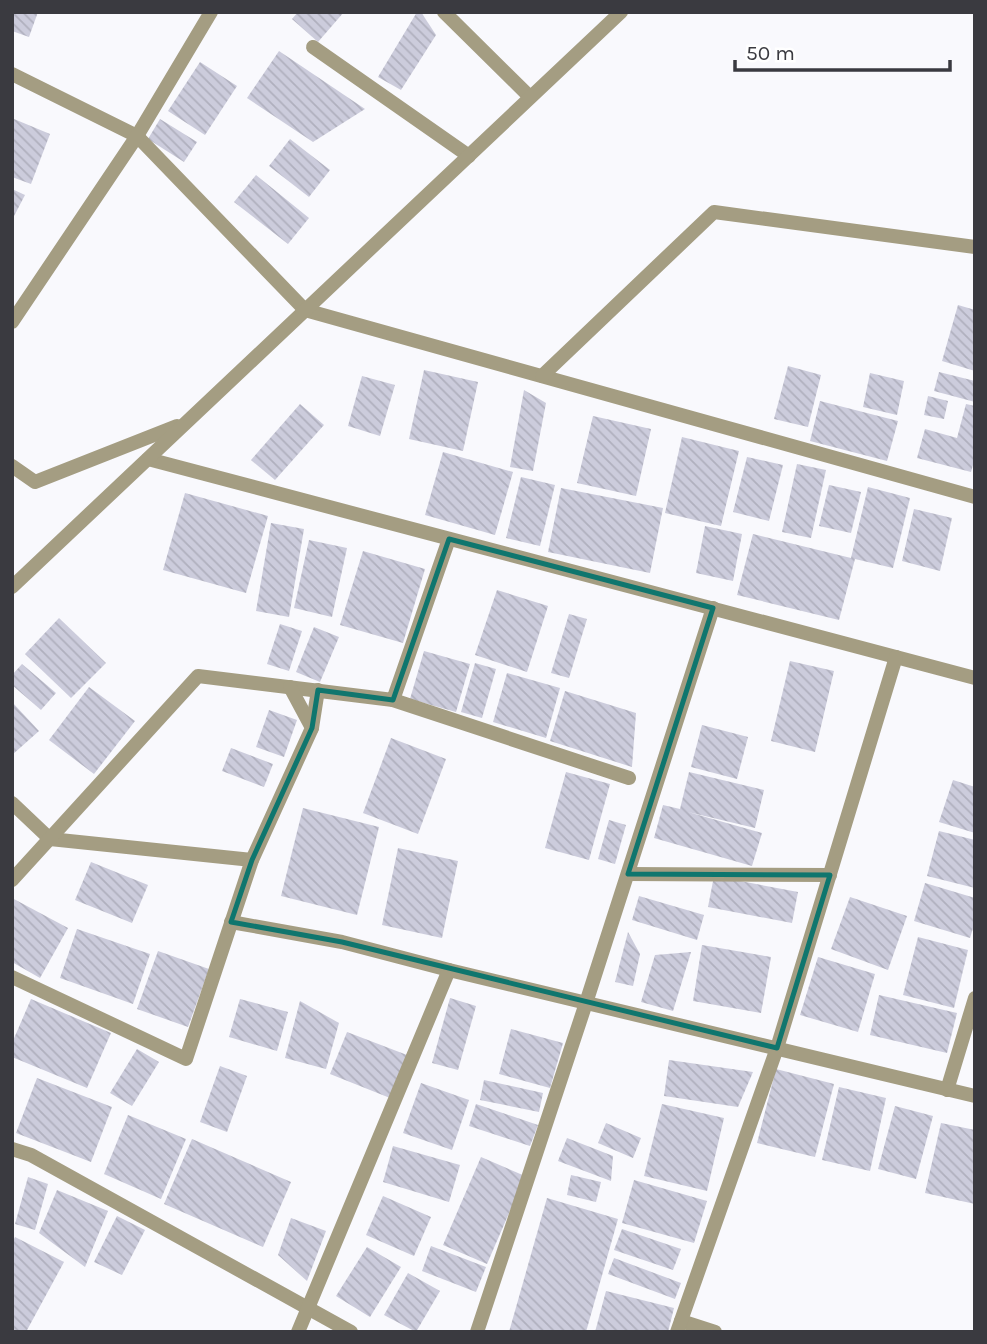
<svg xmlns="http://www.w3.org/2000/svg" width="987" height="1344" font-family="Karla,sans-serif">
	<defs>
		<pattern id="building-back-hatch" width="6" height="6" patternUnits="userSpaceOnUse" patternTransform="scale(1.75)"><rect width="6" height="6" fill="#ccccdc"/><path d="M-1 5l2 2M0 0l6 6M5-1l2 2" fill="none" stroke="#b0b0be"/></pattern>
	</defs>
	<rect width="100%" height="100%" fill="#f9f9fd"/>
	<g fill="url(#building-back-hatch)">
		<path d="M12,12h26l-9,25 -17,-6z"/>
		<path d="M298,12h46l-26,30 -26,-23z"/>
		<path d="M417,12h4l15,23 -35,55 -23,-13z"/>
		<path d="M279,51l86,58 -52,33 -66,-44z"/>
		<path d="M200,62l37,24 -32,49 -37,-24z"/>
		<path d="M14,119l36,15 -19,50 -19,-7v-54z"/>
		<path d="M160,119l37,23 -13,20 -36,-23z"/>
		<path d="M290,139l40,31 -21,27 -40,-31z"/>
		<path d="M256,175l53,43 -21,26 -54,-42z"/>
		<path d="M12,189l13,6 -13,25z"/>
		<path d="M958,305l17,5v61l-33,-10z"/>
		<path d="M788,366l33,9 -13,52 -34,-8z"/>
		<path d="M424,370l54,12 -15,69 -54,-12z"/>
		<path d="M939,372l36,9v21l-41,-11z"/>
		<path d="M870,373l34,8 -7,34 -34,-8z"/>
		<path d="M362,376l33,9 -15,51 -32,-10z"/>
		<path d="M524,390l22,13 -13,68 -23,-4z"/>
		<path d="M928,396l20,5 -4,18 -20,-4z"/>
		<path d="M820,401l78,20 -11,40 -77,-20z"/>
		<path d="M300,404l24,21 -49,55 -24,-20z"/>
		<path d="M966,404l9,2v52l-4,14 -54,-14 8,-29 32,9z"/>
		<path d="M593,416l58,13 -15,67 -59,-13z"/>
		<path d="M682,437l57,14 -18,75 -56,-13z"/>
		<path d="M443,452l70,20 -18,63 -70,-20z"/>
		<path d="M747,457l36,8 -14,56 -36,-9z"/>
		<path d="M797,464l29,6 -15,68 -29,-6z"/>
		<path d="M521,477l34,8 -15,61 -34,-8z"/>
		<path d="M829,485l32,7 -10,41 -32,-7z"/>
		<path d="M868,487l42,11 -17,70 -38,-9 -16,61 -102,-25 16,-61 98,24z"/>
		<path d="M561,488l102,20 -13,65 -102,-21z"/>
		<path d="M185,493l83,23 -22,77 -83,-23z"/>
		<path d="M914,509l38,9 -12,53 -38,-10z"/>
		<path d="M271,523l33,6 -15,88 -33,-6z"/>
		<path d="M705,526l37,8 -9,47 -37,-8z"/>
		<path d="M309,540l38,8 -15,69 -38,-9z"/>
		<path d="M363,551l62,18 -22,74 -63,-18z"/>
		<path d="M497,590l51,16 -21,66 -52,-17z"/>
		<path d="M569,614l18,5 -18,59 -18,-5z"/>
		<path d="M59,618l47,45 -35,35 -46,-44z"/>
		<path d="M280,624l22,7 -13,40 -22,-7z"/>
		<path d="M314,627l25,10 -19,45 -24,-10z"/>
		<path d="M424,651l46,13 -14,48 -46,-13z"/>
		<path d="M790,661l44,10 -19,81 -44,-11z"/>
		<path d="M475,663l21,6 -14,49 -21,-6z"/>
		<path d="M22,664l34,29 -15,17 -29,-25v-10z"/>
		<path d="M507,673l53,15 -14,50 -53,-16z"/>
		<path d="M89,687l46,34 -41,53 -45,-34z"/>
		<path d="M565,691l71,22 -4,54 -82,-26z"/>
		<path d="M12,702l27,29 -27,24z"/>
		<path d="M269,710l28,10 -13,37 -28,-10z"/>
		<path d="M702,725l46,12 -11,42 -46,-12z"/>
		<path d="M391,738l55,21 -28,75 -55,-21z"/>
		<path d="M231,748l42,16 -9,23 -42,-16z"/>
		<path d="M566,772l44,12 -21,76 -44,-12z"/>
		<path d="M689,772l75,18 -9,38 -67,-16 74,21 -10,33 -98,-28 9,-33 17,4z"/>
		<path d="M953,780l22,7v46l-36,-11z"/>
		<path d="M303,808l76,19 -22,88 -76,-19z"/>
		<path d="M609,820l17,5 -11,39 -17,-5z"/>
		<path d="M939,831l36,9v48l-48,-12z"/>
		<path d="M398,848l60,13 -16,77 -60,-13z"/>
		<path d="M91,862l57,23 -16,38 -57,-23z"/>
		<path d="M714,876l84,16 -6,31 -84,-16z"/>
		<path d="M925,883l50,15v24l-5,16 -56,-17z"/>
		<path d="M639,896l65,19 -7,25 -65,-20z"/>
		<path d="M850,897l57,19 -19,54 -57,-21z"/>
		<path d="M12,898l56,30 -28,50 -28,-16z"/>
		<path d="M77,929l73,25 -17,50 -73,-26z"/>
		<path d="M628,932l12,22 -7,32 -18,-4z"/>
		<path d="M918,937l50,13 -14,58 -51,-13z"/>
		<path d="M702,945l69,12 -10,56 -68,-12z"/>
		<path d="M158,951l51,18 -21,58 -51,-18z"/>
		<path d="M691,952l-18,59 -32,-9 14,-47z"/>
		<path d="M818,957l57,17 -17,58 -58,-17z"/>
		<path d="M879,995l78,18 -10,40 -77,-18z"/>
		<path d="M450,998l26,8 -18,64 -26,-7z"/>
		<path d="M31,999l80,34 -24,55 -75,-31v-14z"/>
		<path d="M240,999l48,13 -11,39 -48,-14z"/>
		<path d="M300,1001l39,22 -13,46 -41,-11z"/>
		<path d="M511,1029l52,14 -13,45 -51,-14z"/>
		<path d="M347,1032l60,23 -17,43 -60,-24z"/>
		<path d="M137,1049l22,13 -27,44 -22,-13z"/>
		<path d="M669,1060l84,12 -15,35 -74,-11z"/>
		<path d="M220,1066l27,10 -20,56 -27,-10z"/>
		<path d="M776,1069l58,15 -19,73 -58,-14z"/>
		<path d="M37,1078l75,29 -21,55 -75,-29z"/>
		<path d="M484,1080l59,13 -4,19 -59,-12z"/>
		<path d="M421,1083l48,17 -17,50 -49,-17z"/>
		<path d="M839,1087l47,11 -16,73 -48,-11z"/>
		<path d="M476,1104l62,21 -8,21 -61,-20z"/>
		<path d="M662,1104l62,14 -17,73 -63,-15z"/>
		<path d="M895,1106l38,10 -17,63 -38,-10z"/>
		<path d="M128,1115l58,24 -25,60 -57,-25z"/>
		<path d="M606,1123l35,15 -8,20 -35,-15z"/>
		<path d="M941,1123l34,7v74l-50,-11z"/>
		<path d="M567,1138l46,18 -2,25 -53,-20z"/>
		<path d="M192,1139l99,43 -28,65 -99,-43z"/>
		<path d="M393,1146l67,19 -11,37 -66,-20z"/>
		<path d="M481,1157l44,19 -38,88 -44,-19z"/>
		<path d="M571,1175l30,7 -5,20 -29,-7z"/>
		<path d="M28,1177l20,7 -13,46 -20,-6z"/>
		<path d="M634,1180l73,21 -13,42 -72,-20z"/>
		<path d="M57,1190l51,21 -23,56 -46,-34z"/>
		<path d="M383,1196l48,21 -17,39 -48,-21z"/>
		<path d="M547,1198l71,21 -32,113h-77z"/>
		<path d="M117,1216l28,14 -23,45 -28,-13z"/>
		<path d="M291,1218l35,13 -19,50 -29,-26z"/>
		<path d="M622,1229l59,20 -8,21 -59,-20z"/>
		<path d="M15,1237l49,25 -38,70h-14v-89z"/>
		<path d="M431,1246l55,21 -10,25 -54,-21z"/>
		<path d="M367,1247l34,20 -31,50 -34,-21z"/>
		<path d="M614,1258l67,25 -6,16 -67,-25z"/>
		<path d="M408,1273l32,18 -24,41 -32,-17z"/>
		<path d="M606,1291l68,17 -6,24h-73z"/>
	</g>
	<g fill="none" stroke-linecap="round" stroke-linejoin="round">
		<g stroke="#a49d82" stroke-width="14">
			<path d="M444,12l86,85"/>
			<path d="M313,47l156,109"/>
			<path d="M12,74l125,62 168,174 670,187"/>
			<path d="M12,322l125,-186 74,-124"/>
			<path d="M542,376l172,-164 261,35"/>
			<path d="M148,459l827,219"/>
			<path d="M12,466l23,16 142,-56"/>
			<path d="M12,587l609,-575"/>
			<path d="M393,700l236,78"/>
			<path d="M312,728l6,-38"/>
			<path d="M12,803l38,36 202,21"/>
			<path d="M628,874l202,1"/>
			<path d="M12,880l186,-204 195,24 56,-161"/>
			<path d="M231,922l111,20 107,28"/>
			<path d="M12,977l174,82 66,-199 60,-132 -22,-41"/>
			<path d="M947,1090l28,-92"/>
			<path d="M12,1149l19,6 320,177"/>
			<path d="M681,1321l34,11"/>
			<path d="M298,1332l151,-362 526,126"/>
			<path d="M477,1332l109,-329 127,-395"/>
			<path d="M677,1332l100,-284 119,-391"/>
		</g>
	</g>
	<path fill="none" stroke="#0f766e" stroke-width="5" stroke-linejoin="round" d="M449,539l264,69 -85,266 202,1 -53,173 -435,-106 -111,-20 21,-62 60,-132 6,-38 75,10z"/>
	<rect width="987" height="1344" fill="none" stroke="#3a3a40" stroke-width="28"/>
	<path d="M735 60v10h215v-10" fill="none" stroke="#3a3a40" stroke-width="3.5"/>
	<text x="746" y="60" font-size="21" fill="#3a3a40" stroke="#ffffff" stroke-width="5" paint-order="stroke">50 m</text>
</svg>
